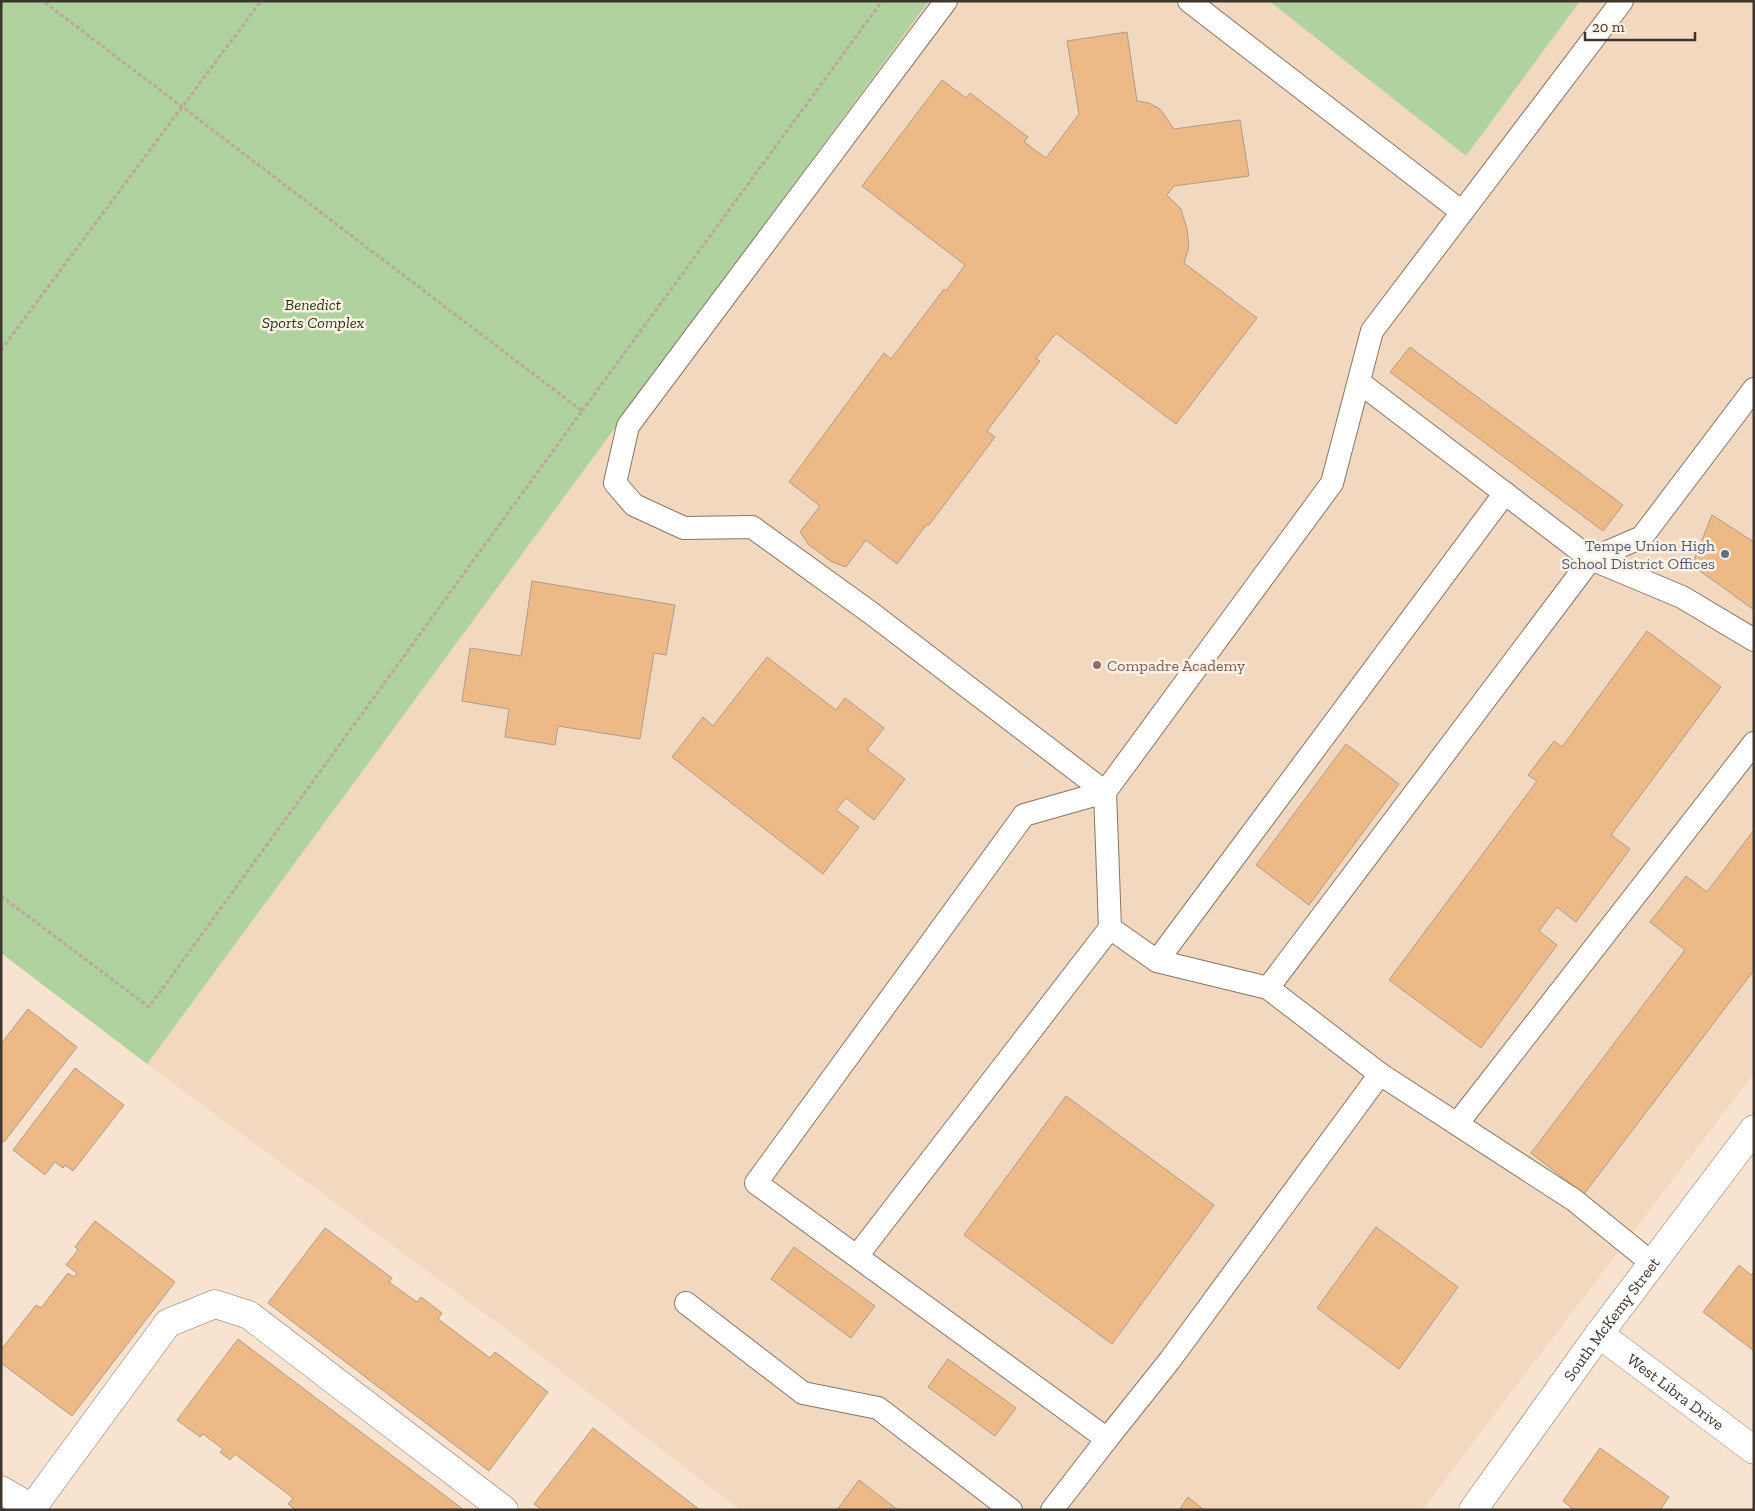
<svg xmlns="http://www.w3.org/2000/svg" width="1755" height="1511" font-family="'Zilla Slab',serif">
	<rect width="100%" height="100%" fill="#f7e3cf"/>
	<path fill="#f2d8bf" d="M929,1h340l197,155 114,-155h174v1072l-332,437h-682l-225,-174 -368,-272z"/>
	<g fill="#b0d29f">
		<path d="M1,1h928l-782,1063 -146,-111z"/>
		<path d="M1269,1h311l-114,155z"/>
	</g>
	<g fill="#ecb987" stroke="#af9c89">
		<path d="M1127,32l10,69 12,2 11,6 14,20 66,-9 9,56 -75,10 -7,9 14,14 6,20 2,18 -5,16 73,55 -81,106 -120,-91 -20,26 4,2 -53,70 8,6 -66,88 -2,-1 -30,40 -31,-24 -20,27 -14,-5 -23,-17 -9,-13 20,-26 -31,-24 95,-129 7,6 53,-70 2,2 19,-26 -103,-79 80,-106 24,18 4,-5 58,44 -4,5 22,16 33,-44 -12,-73z"/>
		<path d="M1410,347l213,158 -20,26 -213,-159z"/>
		<path d="M1712,515l42,27v68l-62,-45z"/>
		<path d="M532,581l143,24 -9,50 -12,-2 -14,86 -82,-13 -3,19 -50,-8 4,-28 -47,-8 8,-53 51,8z"/>
		<path d="M1647,631l74,56 -110,148 19,14 -54,73 -19,-15 -18,24 18,14 -76,103 -92,-68 148,-199 -9,-6 26,-34 8,6z"/>
		<path d="M767,657l69,53 9,-12 39,30 -17,22 38,29 -31,41 -28,-22 -10,12 23,17 -36,47 -151,-117 31,-40 10,9z"/>
		<path d="M1346,744l53,40 -90,121 -53,-40z"/>
		<path d="M1754,830v140l-170,224 -53,-41 154,-203 -35,-28 36,-46 21,16z"/>
		<path d="M28,1009l49,38 -73,95 -3,-2v-96z"/>
		<path d="M75,1068l49,37 -51,66 -8,-6 -2,3 -8,-6 -10,13 -32,-25z"/>
		<path d="M1066,1096l148,109 -102,139 -148,-109z"/>
		<path d="M95,1221l80,61 -103,134 -71,-53v-13l35,-45 5,3 27,-35 6,4 3,-4 -11,-8 12,-15 -3,-3z"/>
		<path d="M1376,1227l82,60 -59,82 -82,-61z"/>
		<path d="M325,1228l67,50 -3,4 28,20 4,-5 21,16 -4,6 52,39 5,-6 53,40 -59,79 -221,-168z"/>
		<path d="M794,1247l81,59 -24,32 -80,-59z"/>
		<path d="M1739,1265l12,10 3,-3v79l-51,-39z"/>
		<path d="M238,1339l226,171h-168l-8,-6 5,-6 -58,-44 -5,6 -10,-8 3,-3 -20,-15 -3,3 -23,-17z"/>
		<path d="M948,1359l68,49 -21,28 -67,-49z"/>
		<path d="M593,1428l107,82h-158l-8,-6z"/>
		<path d="M1600,1448l69,49 -9,13h-86l-11,-9z"/>
		<path d="M859,1480l39,30h-61z"/>
		<path d="M1188,1497l16,13h-25z"/>
	</g>
	<g fill="none" stroke-linecap="round" stroke-linejoin="round">
		<g stroke="#877563" stroke-width="24">
			<g id="lane">
				<path d="M946,1l-318,425 -13,57 19,22 50,23 68,-1 119,86 234,179 5,136"/>
				<path d="M1189,1l273,211"/>
				<path d="M1359,382l232,177 91,38 72,43"/>
				<path d="M1157,961l348,-468"/>
				<path d="M1380,1074l194,126 79,64"/>
				<path d="M1457,1124l297,-381"/>
				<path d="M857,1256l253,-328 47,33 111,27"/>
				<path d="M686,1303l117,90 75,15 133,102"/>
				<path d="M1107,1439l63,-79 210,-286 -112,-86 323,-429 51,-22 112,-148"/>
				<path d="M1052,1510l55,-71 -351,-256 268,-368 81,-23 227,-309 40,-152 250,-330"/>
			</g>
		</g>
		<g stroke="#877563" stroke-width="29">
			<g id="street">
				<path id="s1" d="M1599,1334l155,116"/>
				<path d="M1,1490l34,20"/>
				<path d="M32,1508l136,-185 47,-19 34,11 255,195"/>
				<path id="s2" d="M1473,1510l126,-176 155,-205"/>
			</g>
		</g>
		<g stroke="#b8a899" stroke-width="3" stroke-dasharray="4 2.5" stroke-linecap="butt">
			<path d="M1,350l260,-349"/>
			<path d="M582,411l300,-410"/>
			<path d="M1,896l148,111 433,-596 -539,-410"/>
		</g>
		<use href="#lane" stroke="#fff" stroke-width="22"/>
		<use href="#street" stroke="#fff" stroke-width="28"/>
	</g>
	<circle fill="#5c6f8a" stroke="#fef1e6" stroke-width="2" cx="1725" cy="554" r="5"/>
	<circle fill="#8d6e63" stroke="#fef1e6" stroke-width="2" cx="1097" cy="665" r="5"/>
	<g text-anchor="middle" dominant-baseline="central" stroke-width="5" stroke-linejoin="round" paint-order="stroke">
		<g font-size="16" font-style="italic" fill="#1d360e" stroke="#fef1e6">
			<text x="313" y="304">Benedict<tspan x="313" dy="18">Sports Complex</tspan></text>
		</g>
		<g font-size="16" fill="#4e5e75" stroke="#fef1e6" text-anchor="end">
			<text x="1715" y="545">Tempe Union High<tspan x="1715" dy="18">School District Offices</tspan></text>
		</g>
		<g font-size="16" fill="#785e54" stroke="#fef1e6" text-anchor="start">
			<text x="1107" y="665">Compadre Academy</text>
		</g>
		<g font-size="16" fill="#3d352e" stroke="#fef1e6">
			<text stroke="none"><textPath href="#s2" startOffset="236">South McKemy Street</textPath></text>
			<text stroke="none"><textPath href="#s1" startOffset="96">West Libra Drive</textPath></text>
		</g>
	</g>
	<rect width="1755" height="1511" fill="none" stroke="#3d352e" stroke-width="5"/>
	<path d="M1585 32v8h110v-8" fill="none" stroke="#3d352e" stroke-width="2.5"/>
	<text x="1592" y="32" font-size="15" fill="#3d352e" stroke="#fef1e6" stroke-width="4" paint-order="stroke">20 m</text>
</svg>
